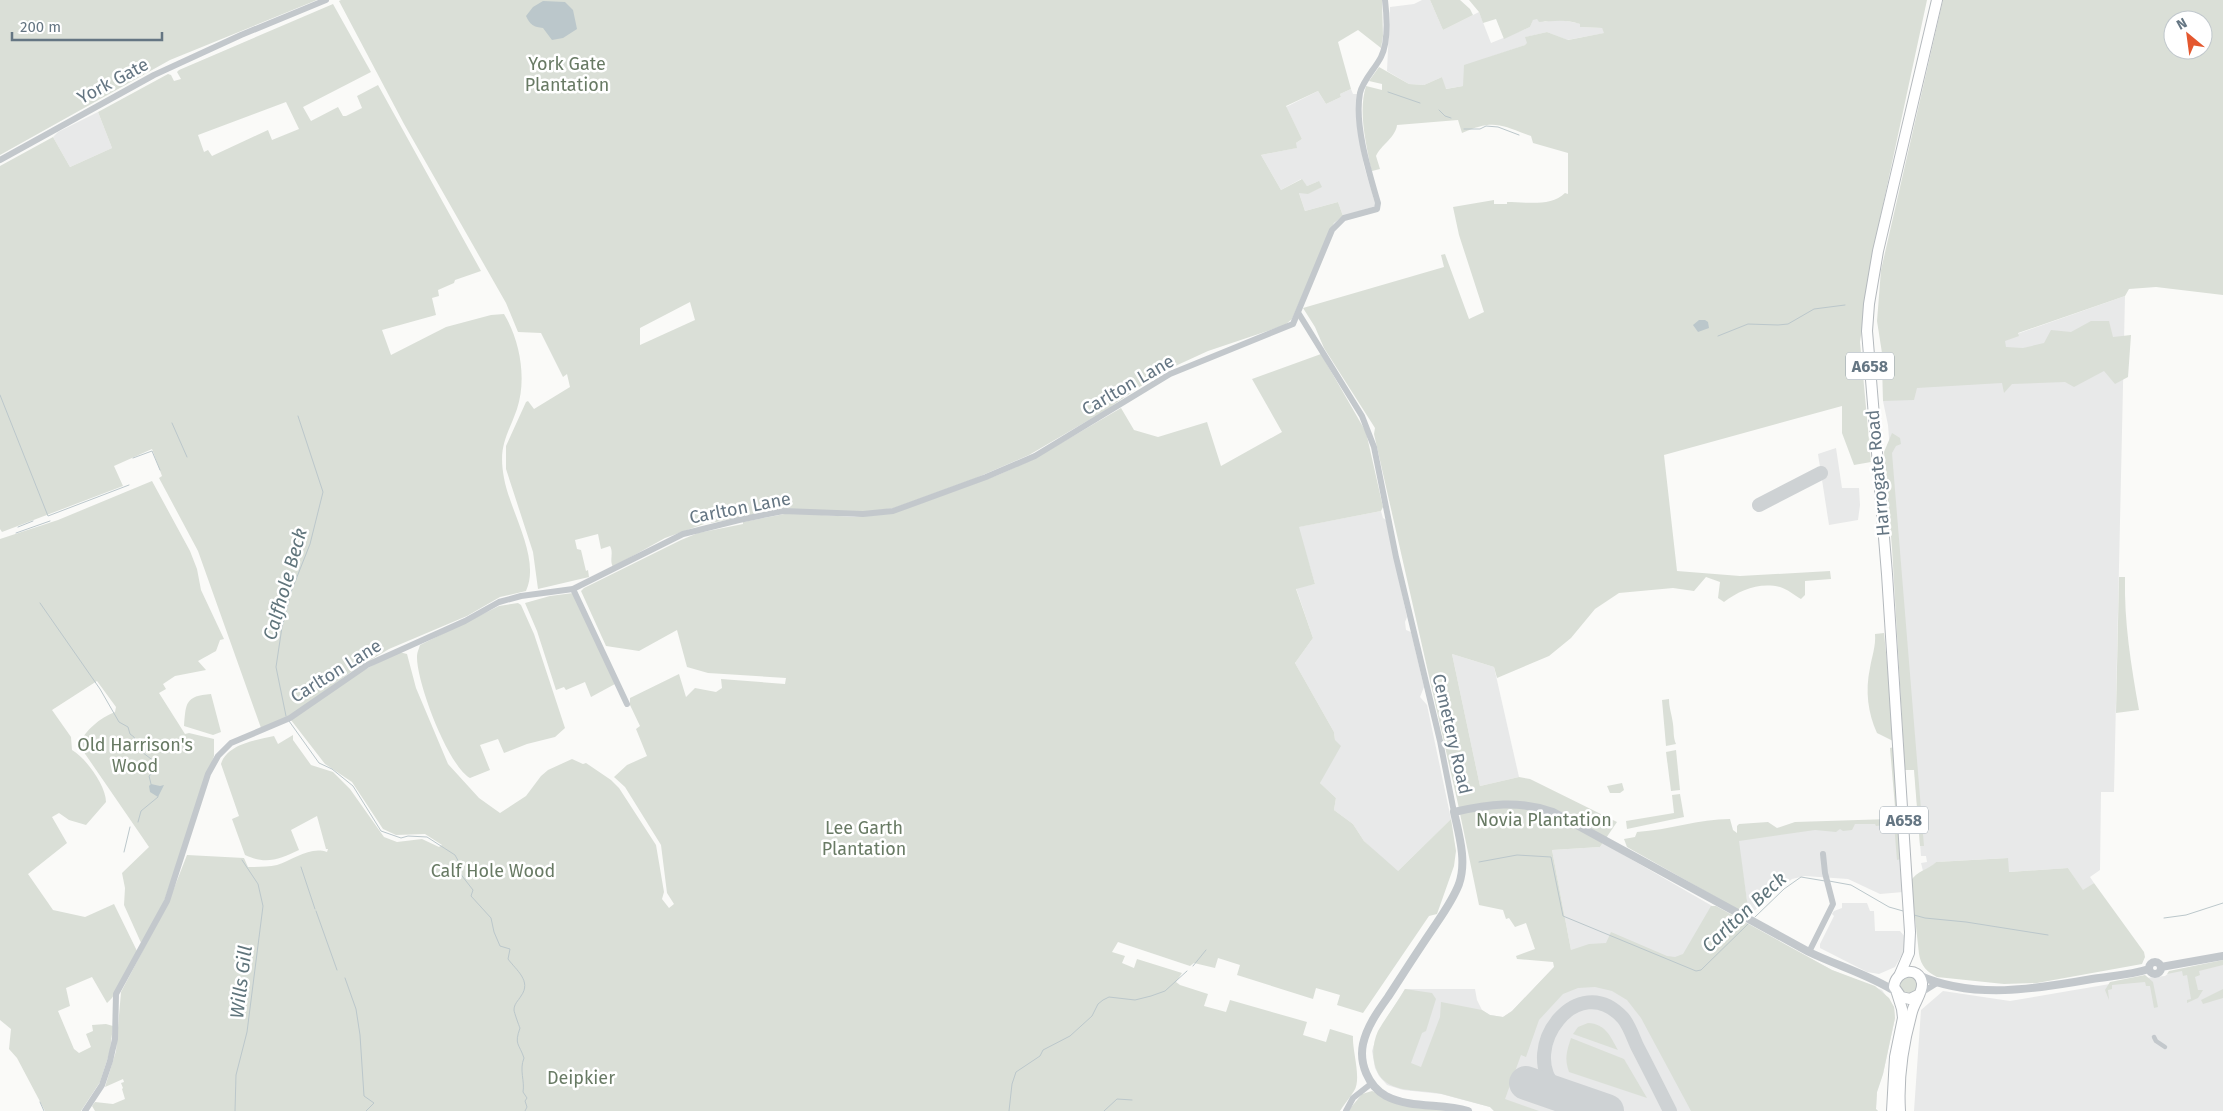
<svg xmlns="http://www.w3.org/2000/svg" width="2223" height="1111" font-family="'Fira Sans',sans-serif">
	<rect width="100%" height="100%" fill="#fafaf8"/>
	<g fill="#e8e9e9">
		<path d="M1422,0h8l13,30 36,-18 12,31 39,-16 3,-8h4l8,3 10,-3 22,4 3,1v3l22,1 3,5 -38,7 -20,-8 -21,5 2,7 -41,14 -24,28 -18,3 -3,-12 -18,8 -15,-1 -22,-13 3,-64 24,-3z"/>
		<path d="M1351,89l2,5h4l1,37 6,35 12,40 -33,10 -5,-14 -33,9 -6,-18 20,-12 -12,5 -6,-7 -20,11 -20,-35 35,-7v-5l6,-4 -16,-32 32,-16 8,13 15,-7 -1,-3z"/>
		<path d="M98,112l14,36 -42,19 -17,-30 5,-5z"/>
		<path d="M2125,296l-11,496h-13l-1,78 -10,7 4,6 -11,8 -15,-23 -60,4 -1,-14 -71,4 -8,8 -5,1 -2,-8 6,-1 -1,-6h-5l-33,-431 -5,-24 -1,-48 84,-1z"/>
		<path d="M1836,448l6,40h17l1,17 -2,15 -29,5 -11,-71z"/>
		<path d="M1381,511l2,7 3,2 21,97 -2,5 1,8 5,2 13,55 -4,10 7,8 24,114 -54,53 -33,-31 -11,-17 -19,-14 2,-12 -16,-15 15,-43 -1,-8 -39,-69 18,-25 -17,-50 19,-4 -17,-57z"/>
		<path d="M1452,654l42,13 25,110 -39,9z"/>
		<path d="M1898,819l5,73 -23,2 -32,-15 -43,-3 -13,3 -38,32 -6,-3 -11,-74z"/>
		<path d="M1603,843l163,94 10,3 56,30 50,20 12,17 1,11 -12,56 -6,18 -1,17 2,2h-384l-4,-4 -49,-13 -38,-4 -16,-5 -8,-9 -4,-8 -3,-17 6,-19 27,-43h70l2,11 5,10 8,5 13,2 9,-6 42,-44v-5l17,-12 -19,-100 48,-3z"/>
		<path d="M1842,903h25l3,8h4l1,20h25l5,6 -1,14 -9,16 -16,7 -12,-2 -47,-24v-4l14,-28 -2,-2 2,-3 8,-3z"/>
		<path d="M2223,961v150h-309l7,-101 22,-19 67,10 135,-23 20,-2 5,-4z"/>
	</g>
	<g fill="#dadfd7" fill-rule="evenodd">
		<path d="M0,0h317l-147,60 -170,95z"/>
		<path d="M341,0h1041l1,36 -2,12 -23,-18 -20,12 13,47 -11,5 1,3 -15,7 -8,-13 -32,15 16,33 -6,4 1,5 -36,7 20,35 21,-11 5,7 12,-5 3,6 -14,7 -9,-1 6,18 33,-9 5,14 -9,7 -4,8 -38,88 -7,6 -77,26 -48,22 -54,37 -77,45 -53,23 -82,30 -29,4 -114,3 -40,8 -1,-6 -6,2v5l-39,14 -52,29c-4,-7 1,-14 -3,-21l-9,3 -3,-15 -23,6 2,9 4,1 5,21 2,-1 1,7 -51,12 -5,-37 -27,-83v-23l20,-44 2,-1 6,8 36,-22 -3,-13 -4,3 -22,-44 -23,-1 -12,-29 -102,-179 -65,-123zM690,302l5,18 -55,25v-17z"/>
		<path d="M1430,0h30l10,9 3,6 -30,15z"/>
		<path d="M1469,0h458l-52,242 -15,100 11,120 -17,3 -12,-32v-27l-178,49 13,116 63,5 90,-5 1,8 -26,2v14l-4,4c-7,-4 -14,-10 -21,-12 -21,-5 -40,3 -56,15l-6,-4 2,-16 -14,-5 -12,14 -21,-3 -54,5 -24,16 -24,29 -22,18 -52,22 -3,-11 -42,-13 28,132 39,-9 11,2 87,43 -17,25 -48,3 19,100 18,-6 17,-1 5,-11 56,24 8,1 8,-3 28,-48h5l116,64 43,16 14,12 5,9 1,11 -12,56 -6,18 -1,17 2,2h-187l-50,-93 -14,-18 -15,-9 -17,-4 -17,1 -15,6 -24,26 -13,37 -5,-2 -16,44 34,12h-45l-4,-4c-16,-4 -32,-9 -48,-13 -26,-6 -62,2 -68,-33 -2,-10 0,-21 4,-30 8,-14 19,-28 27,-42l27,4 4,6 -10,32 -4,2 -11,30 10,4 19,-50 1,-15 41,8 8,5 13,2 9,-6 42,-44 -1,-5 -36,-3 -1,-3 19,-7 -9,-26 -11,4 -6,-9 -3,1 -3,-9 -24,-5 -21,-101 -84,-370 1,-6 -51,-80 -9,-21 -12,-19 141,-41 -3,-12 4,-1 24,65 15,-7 -25,-77 -6,-28 41,-7v4h13v-2c19,0 44,5 58,-9l3,1v-41l-35,-10 -2,-7c-31,-11 -37,-17 -69,-3l-4,-13 -61,5c-1,12 -16,20 -21,31l4,13 -8,2 -1,-2c-5,-27 -13,-57 -5,-83l16,4v-6l-13,-3 10,-14 30,17 15,1 18,-8 4,12 17,-3 1,-21 61,-20 2,-2 -2,-6 22,-5 21,8 36,-7 -2,-5 -22,-1v-3c-14,-5 -26,-3 -41,-2l-2,-3 -4,1 -3,7 -26,12 -8,-20 -13,4 -4,-11z"/>
		<path d="M1943,0h280v295l-67,-8 -27,2 -4,7 -107,37 1,3 -14,5 1,6 17,1 21,-5 7,-13 20,2 20,-11h18l4,16 18,-2 -3,42 -13,7 -11,-13 -30,16 -9,-5 -53,2 -8,9 -2,-10 -85,5 -3,12 -31,1 -1,-48 -5,-32 4,-51zM2173,20h30v30h-30z"/>
		<path d="M333,4l38,68 -68,35 8,14 27,-14 5,9h3l16,-8 -5,-12 21,-11 103,186 -26,9 -1,3 -16,7 1,6 -7,2 4,17 -54,15 9,25 55,-28 45,-12 13,-1c16,26 23,65 13,95 -10,28 -19,37 -13,69 6,34 37,80 22,113l-26,6 -33,19 -78,33 -35,21 -64,46 -29,12 -63,-177 -39,-73 3,-2 -10,-27 -38,17 9,20 -121,46 -2,-3v-363l53,-29 17,30 42,-19 -14,-36 70,-38 3,1 3,6 7,-2 -4,-7 2,-2zM286,102l13,27 -27,11 -4,-10 -56,26 -4,-6 -4,2 -6,-17z"/>
		<path d="M1321,354l45,78 17,75 -2,4 -82,16 16,57 -19,5 17,49 -18,25 39,69 1,8 6,6 -21,37 16,15 -2,12 19,14 11,17 34,30 53,-52 5,32 -2,15 -17,48 -8,2 -66,97 -26,-8 3,-10 -24,-7 -3,11 -76,-24 3,-10 -22,-7 -3,10 -21,-5 -4,3 -72,-24 -6,10 13,4 -3,7 12,5 3,-9 45,14 -6,9 4,3 28,9 -4,12 22,6 4,-12 77,22 -4,13 23,7 4,-13 23,7c-1,15 9,43 1,55 -4,7 -10,13 -14,20h-1245l-3,-5 3,-4 18,2 12,-5 -3,-10 1,-1 -2,-5 3,-1 -1,-3 -18,8 11,-36 5,-59 48,-91 18,-46 57,3 4,9c10,0 20,0 29,-2 16,-5 33,-19 50,-13l1,-3h-2l-9,-33 -26,14 8,20c-19,9 -33,15 -54,5l-13,-36 7,-3 -18,-52c6,-20 35,-24 53,-28l4,8 15,-9v5l18,25 22,7 17,17 34,48 13,5 25,-3 17,8 3,-2 -17,-11 -29,1 -13,-6 -31,-47 -27,-18 -34,-44 71,-49 37,-19 8,2 9,34 32,76 31,34 21,15 26,-17 15,-20 7,-6 24,-11 11,5 3,-1 25,17 8,8 37,57 8,47 -2,7 7,9 5,-4 -7,-11 -6,-48 -36,-58 -11,-10 13,-12 20,-9 -11,-27 4,-3 -10,-21v-7l49,-24 7,23 9,-9 21,4 6,-4 -1,-9 64,5 1,-6 -78,-5 -21,-6 -10,-37 -38,21 -33,-5 -25,-55 3,-3 97,-48 17,-7 45,-9v-2l47,-9 64,4 43,-5 101,-37 36,-16 87,-51 13,22 24,7 49,-15 14,44 61,-34 -30,-53z"/>
		<path d="M1892,433l8,5 1,6 -5,2 -4,7 32,393h-4l-6,-76h-9l-13,-222 -8,-96z"/>
		<path d="M152,481l38,70 7,18 4,21 23,49 -4,1 -4,11 -18,10 8,9 -31,6 -12,8 3,5 -7,4 26,41 4,-1 25,6v17l-52,151 -20,38 -18,-40 1,-17 -3,-15 27,-26 -70,-102c6,-15 21,-27 36,-33l1,-5 -19,-26 -45,29 19,27 1,13c14,8 34,36 34,52l-20,23 -17,-5 -10,-7 -7,4 15,26 -39,31 25,36 32,7 29,-13 23,47 -25,47 -5,5 -15,-26 -26,11 4,18 -12,5 16,38 5,4 12,-6 -5,-13 7,-3 -1,-6 14,-1 7,2 -3,25 -10,31 -19,29h-36l-28,-53 -8,-9 2,-20 -11,-9v-481l58,-19z"/>
		<path d="M2119,577h6c-1,45 6,88 14,133l-23,3z"/>
		<path d="M573,593l42,91 -24,13 -6,-15 -19,8 -2,-3 -8,3 -19,-59 -12,-28 25,-7z"/>
		<path d="M518,603l3,2 13,29 31,94 -10,9 -28,7 -23,9 -6,-14 -18,6 10,25 -20,8c-22,-12 -54,-97 -53,-122 0,-4 2,-7 3,-11l79,-39z"/>
		<path d="M1884,633l11,109 -18,-9c-9,-20 -12,-42 -7,-65 2,-12 6,-22 5,-34z"/>
		<path d="M211,694l10,38 -8,3 -29,-9c2,-23 1,-30 27,-32z"/>
		<path d="M1669,699c0,9 3,16 4,25 1,7 0,13 3,20l-10,2 -4,-46z"/>
		<path d="M1894,747l7,112 -4,1 -3,-36 -18,2 -1,-2h-20l-3,6 -9,1 -3,-2 -4,3 -21,-2 -76,11 9,67 -4,5 -117,-66 -3,-8 11,-2 2,-5c32,-2 62,-13 93,-13l3,11 4,3v-7l2,-2 29,-2 9,6 18,-6 95,-3 5,-12 -5,-59z"/>
		<path d="M1676,750l4,40 -9,1 -5,-39z"/>
		<path d="M1622,783l2,7 -4,3h-10l-3,-7z"/>
		<path d="M1680,794l4,23 -57,12 -1,-8 48,-8 -2,-18z"/>
		<path d="M2008,858l1,14 59,-4 15,22 11,-7 50,69 1,5 -3,7 -105,19 -33,1 -67,-7c-10,-5 -16,-11 -18,-23l-8,-73c5,-10 17,-11 25,-19z"/>
		<path d="M2223,960v5l-24,6 1,4 -5,2 3,13h5l-5,8 -11,5v-3l4,-1 -4,-24 -4,1 -1,-5 -15,3 2,-3z"/>
		<path d="M2145,975l8,7 5,25 -4,1 -4,-22h-4l-1,-4 -33,3v4l-4,1 1,10 -4,-10 5,-8z"/>
		<path d="M1902,976l13,1 3,7 -2,7 -8,4 -8,-4 -2,-10z"/>
		<path d="M2223,989v9l-20,6 -2,-4z"/>
		<path d="M1588,1023c18,1 22,13 30,27l-45,-16 5,-7z"/>
		<path d="M1571,1038l53,21 23,39 -78,-26c-5,-14 -2,-21 2,-34z"/>
		<path d="M1372,1091l3,1 84,19h-111l14,-17z"/>
	</g>
	<g fill="#bbc7cb">
		<path d="M543,1l22,1 8,8 4,19 -14,9 -11,2 -9,-12c-9,-1 -13,-3 -17,-12l7,-9z"/>
		<path d="M1699,320h6l3,2 1,6 -11,4 -5,-7z"/>
		<path d="M151,784l9,2 4,-1 -6,12 -8,-5 -1,-6z"/>
	</g>
	<g fill="none" stroke-linecap="round" stroke-linejoin="round">
		<g stroke="#bbc7cb" stroke-width="1">
			<path d="M1388,92l32,11"/>
			<path d="M1439,110l6,6 6,2"/>
			<path d="M1464,129h16l6,-3 12,1 21,8"/>
			<path d="M1718,336l30,-12 30,1 10,-1 26,-15 31,-4"/>
			<path d="M0,395l48,121 81,-31"/>
			<path d="M172,423l15,34"/>
			<path d="M133,458l19,-7 8,19"/>
			<path d="M18,527l15,-6"/>
			<path d="M16,533l34,-12"/>
			<path d="M40,603l60,86 19,33 9,5 2,7 4,3 4,12 17,13 2,7 -8,7 2,8"/>
			<path d="M286,716l-10,-49 6,-40 9,-35 19,-48 13,-52 -25,-76"/>
			<path d="M289,721l30,42 13,6 21,17 28,45 20,7 7,-2 19,1 28,18 6,11 -2,6 14,18 -2,6 20,22 3,14 6,14 10,3 -2,10c8,11 24,22 13,37 -3,5 -7,8 -7,14 0,2 5,16 6,18 -6,17 -1,15 4,30 -5,12 1,23 -1,34l4,6 -2,3 2,6 -2,4"/>
			<path d="M138,822l3,-11 17,-14"/>
			<path d="M124,852l6,-25"/>
			<path d="M1479,862l38,-7 34,2 12,59 133,55 5,-1 47,-46"/>
			<path d="M301,867l14,42"/>
			<path d="M1829,881l22,4 38,22 14,4"/>
			<path d="M316,911l21,59"/>
			<path d="M1914,915l11,3 41,4 82,13"/>
			<path d="M1755,917l29,-28 17,-12 24,4"/>
			<path d="M2164,918l22,-3 37,-12"/>
			<path d="M1193,966l13,-16"/>
			<path d="M345,978l11,31 4,26 4,61 10,7 -8,8"/>
			<path d="M40,1102l4,9"/>
			<path d="M235,1111l1,-36 11,-43 16,-126 -5,-22 -16,-24"/>
			<path d="M1009,1111l3,-27 4,-12 24,-16 3,-6 27,-14 22,-20 6,-12 5,-4 6,-3 26,3 16,-4 14,-5 22,-20"/>
			<path d="M1104,1111l13,-12 15,1"/>
		</g>
		<g stroke="#ced2d4" stroke-width="14">
			<path d="M1759,505l62,-32"/>
			<path d="M1575,1100c-7,-4 -14,-7 -19,-12 -38,-39 22,-120 67,-70 6,7 10,19 14,28 11,21 22,43 33,65"/>
		</g>
		<path stroke="#ced2d4" stroke-width="34" d="M1526,1083l81,28"/>
		<g stroke="#b4b9bd" stroke-width="12">
			<g id="trunk">
				<path d="M1900,974l9,-21 1,-21 -23,-358 -20,-243 2,-27 9,-53 59,-251"/>
				<path d="M1892,1111l3,-54 8,-39 -1,-9 -5,-16"/>
				<path d="M1900,1111c-2,-33 3,-67 12,-99 2,-9 11,-20 10,-29 -3,-18 -27,-13 -28,4l7,10 9,2 8,-4"/>
			</g>
		</g>
		<path stroke="#c3c8cc" stroke-width="4.5" d="M2154,1037l2,4 9,6"/>
		<g stroke="#c3c8cc" stroke-width="6">
			<path d="M0,160l154,-85 87,-40 85,-35"/>
			<path d="M1299,314l63,102 12,31 22,110 44,184 14,71"/>
			<path d="M573,589l54,115"/>
			<path d="M1809,952l24,-48 -8,-31 -2,-19"/>
			<path d="M1921,993l16,-10"/>
			<path d="M85,1111l17,-26 8,-24 5,-22 1,-45 51,-93 41,-127 10,-18 13,-13 59,-25 77,-53 98,-44 34,-19 22,-6 52,-7 110,-55 56,-14 44,-9 80,3 30,-3 93,-34 49,-21 135,-82 123,-50 39,-94 12,-12 33,-9 1,-6c-9,-31 -24,-78 -18,-110 3,-13 15,-24 21,-36 8,-16 6,-40 4,-57"/>
			<path d="M1346,1111l7,-13 19,-15"/>
		</g>
		<g stroke="#c3c8cc" stroke-width="8">
			<circle cx="2155" cy="968" r="6"/>
			<path d="M2161,967l62,-11"/>
			<path d="M1918,975c55,25 118,14 174,4 19,-3 39,-4 57,-10"/>
			<path d="M1468,1111c-26,-8 -57,-2 -82,-15 -18,-10 -27,-33 -23,-52 4,-18 15,-33 25,-47 15,-23 29,-45 44,-67 10,-15 21,-30 27,-46 8,-23 0,-49 -5,-72 35,-8 64,-12 99,0l256,140c29,14 61,23 87,40"/>
		</g>
		<use href="#trunk" stroke="#fff" stroke-width="10"/>
	</g>
	<g text-anchor="middle" dominant-baseline="central" stroke-width="5" stroke-linejoin="round" paint-order="stroke">
		<g fill="#fff" stroke="#939fa8" stroke-width="1">
			<rect x="1846" y="352.5" width="48" height="27" rx="4"/>
			<rect x="1880" y="806.5" width="48" height="27" rx="4"/>
		</g>
		<g font-size="16" font-weight="bold" fill="#657683">
			<text x="1870" y="366">A658</text>
			<text x="1904" y="820">A658</text>
		</g>
		<g font-size="18" fill="#687a64" stroke="#fff">
			<text x="567" y="64">York Gate<tspan x="567" dy="21">Plantation</tspan></text>
			<text x="135" y="745">Old Harrison's<tspan x="135" dy="21">Wood</tspan></text>
			<text x="1544" y="820">Novia Plantation</text>
			<text x="864" y="828">Lee Garth<tspan x="864" dy="21">Plantation</tspan></text>
			<text x="493" y="871">Calf Hole Wood</text>
			<text x="581" y="1078">Deipkier</text>
		</g>
		<g font-size="18" fill="#657683" stroke="#fff">
			<text transform="translate(113 81) rotate(-28)">York Gate</text>
			<text transform="translate(1128 385) rotate(-30)">Carlton Lane</text>
			<text transform="translate(1878 473) rotate(-95)">Harrogate Road</text>
			<text transform="translate(740 508) rotate(-11)">Carlton Lane</text>
			<text transform="translate(336 671) rotate(-32)">Carlton Lane</text>
			<text transform="translate(1452 734) rotate(77)">Cemetery Road</text>
		</g>
		<g font-size="19" font-style="italic" fill="#60757c" stroke="#fff">
			<text transform="translate(285 584) rotate(-74)">Calfhole Beck</text>
			<text transform="translate(1744 912) rotate(-43)">Carlton Beck</text>
			<text transform="translate(241 982) rotate(-83)">Wills Gill</text>
		</g>
	</g>
	<g transform="translate(2188 35) rotate(331)"><circle r="24" fill="#ffffff" stroke="#c1c8cd"/>
	<path d="M0-4L9 19L0 12L-9 19Z" fill="#e4572e"/>
	<text y="-8" font-size="14" font-weight="bold" text-anchor="middle" fill="#657683">N</text>
	</g>
	<path d="M12 32v8h150v-8" fill="none" stroke="#657683" stroke-width="2.5"/>
	<text x="20" y="32" font-size="15" fill="#657683" stroke="#ffffff" stroke-width="4" paint-order="stroke">200 m</text>
</svg>
